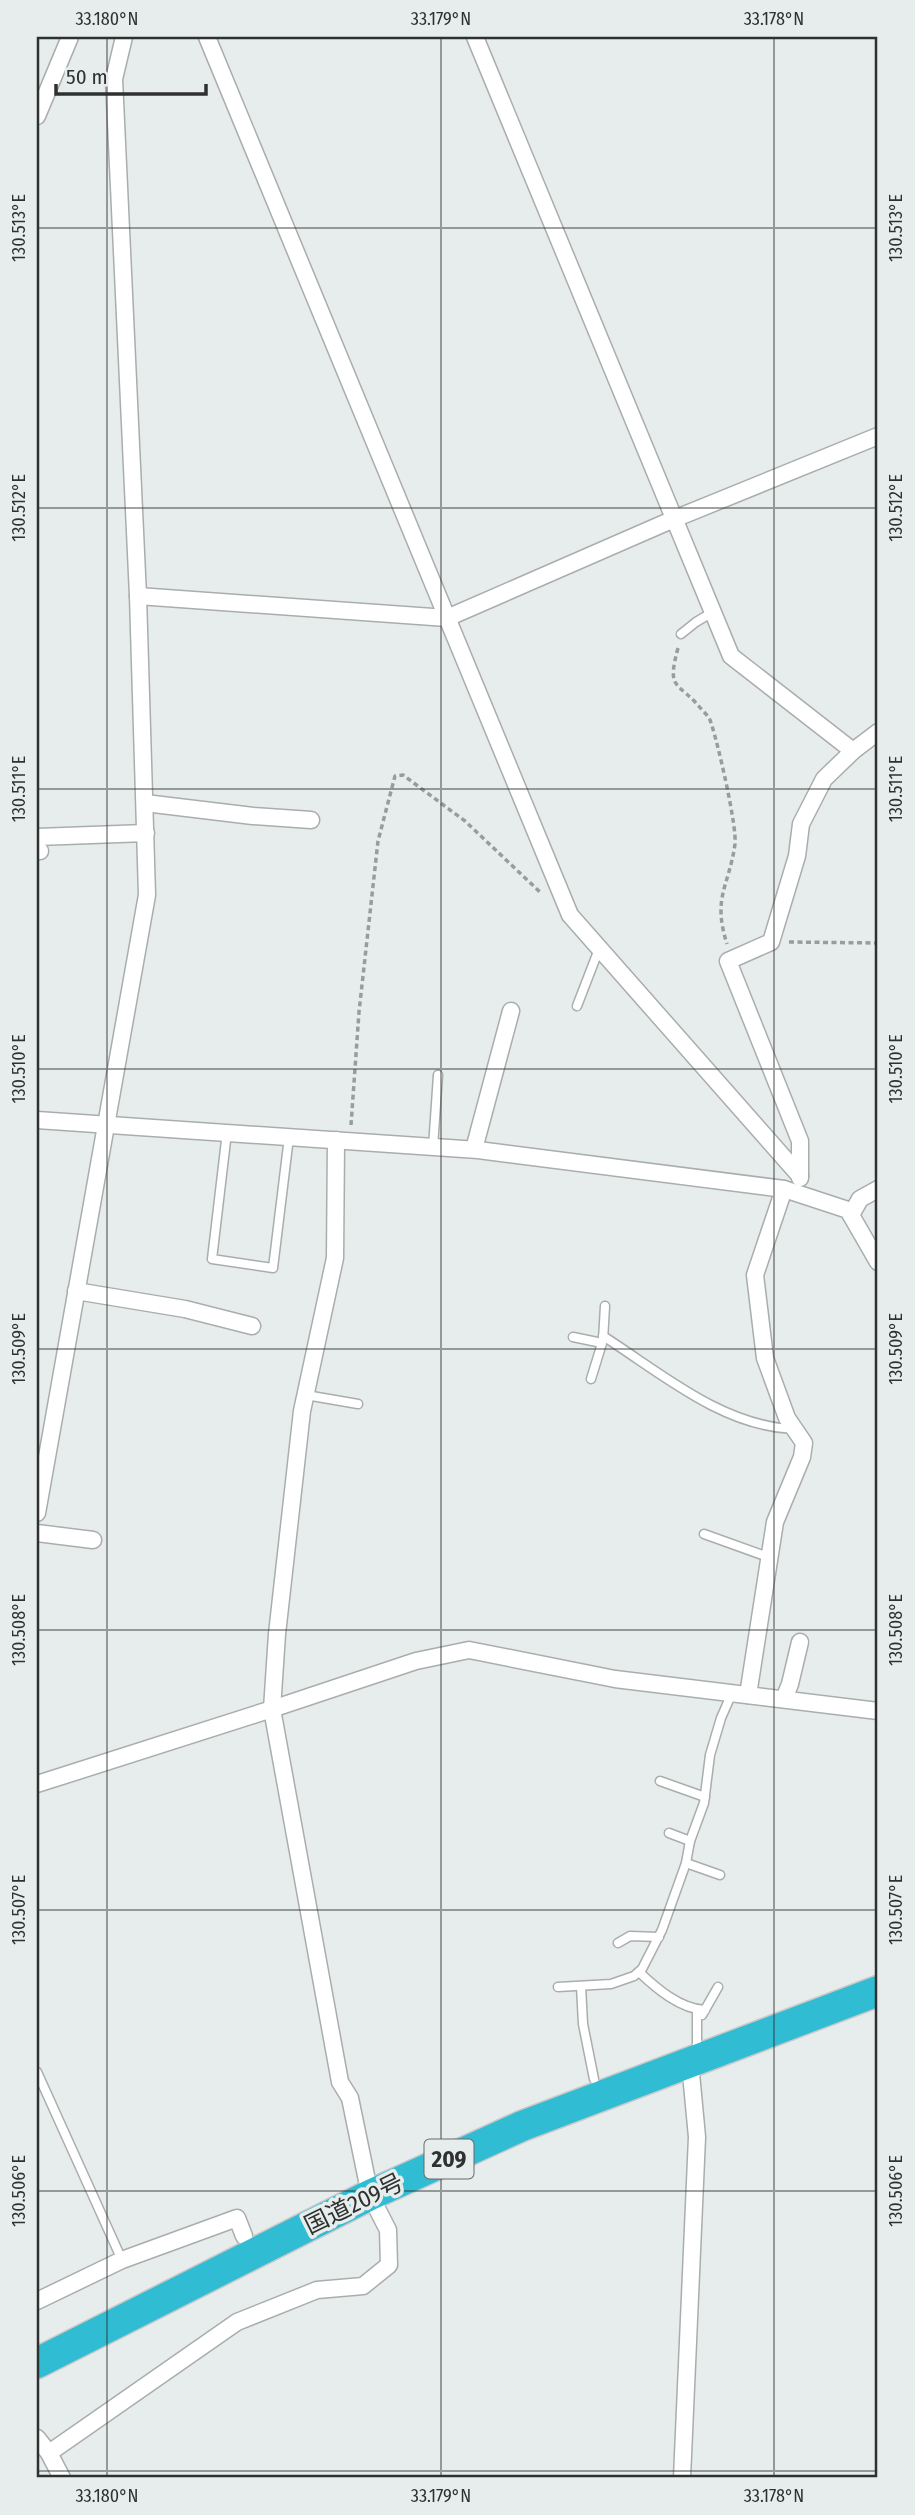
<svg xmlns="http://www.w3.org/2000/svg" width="915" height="2515" font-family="'Fira Sans Condensed','Noto Sans JP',sans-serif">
	<rect width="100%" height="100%" fill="#e7edec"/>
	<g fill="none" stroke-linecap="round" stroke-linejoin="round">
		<g stroke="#a9aead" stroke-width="11">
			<g id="lane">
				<path d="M681,634l15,-12 17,-10"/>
				<path d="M577,1006l22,-57"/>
				<path d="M227,1132l-15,127 61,9 16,-131"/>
				<path d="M433,1147l5,-72"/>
				<path d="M603,1336c58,37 119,90 190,93"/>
				<path d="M573,1337l29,6"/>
				<path d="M591,1379l12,-39 2,-34"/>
				<path d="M306,1395l52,9"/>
				<path d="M704,1534l64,23"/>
				<path d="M660,1781l45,16"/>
				<path d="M669,1833l21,8"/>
				<path d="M686,1863l34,12"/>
				<path d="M618,1943l12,-7 29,1"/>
				<path d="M639,1972c17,16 41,37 66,38"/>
				<path d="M581,1986l2,38 11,55"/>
				<path d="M558,1987l53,-3 23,-8 8,-7 20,-39 24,-67 4,-22 14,-38 6,-48 11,-37 11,-25"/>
				<path d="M697,2010v43"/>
				<path d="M702,2015l16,-28"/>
				<path d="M37,2072l85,188"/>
			</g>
		</g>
		<g stroke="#a9aead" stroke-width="19">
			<g id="street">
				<path d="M207,37l363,878 230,261"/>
				<path d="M475,37l256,619 122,95"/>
				<path d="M37,116l33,-79"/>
				<path d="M138,596l309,22 227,-99 204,-83"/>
				<path d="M145,803l108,13 58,4"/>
				<path d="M37,837l109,-4"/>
				<path d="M37,851h3"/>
				<path d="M37,1120l441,30 306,39 64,21 30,52"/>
				<path d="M474,1149l37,-138"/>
				<path d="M800,1178v-37l-72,-180 43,-19 26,-86 4,-32 23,-45 29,-28 25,-19"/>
				<path d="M851,1215l9,-16 18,-10"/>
				<path d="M76,1291l109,18 67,17"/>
				<path d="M37,1513l110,-618 -9,-299 -24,-517 10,-42"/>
				<path d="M37,1533l56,7"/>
				<path d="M748,1695l27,-173 27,-65 2,-14 -17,-25 -22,-60 -10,-83 29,-86"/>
				<path d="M784,1699l6,-15 10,-42"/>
				<path d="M37,1784l235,-75 144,-48 53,-11 146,29 263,32"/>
				<path d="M37,2301l85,-41 115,-42 7,18"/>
				<path d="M37,2438l12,15 13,25"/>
				<path d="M49,2453l188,-131 80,-32 46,-4 26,-21 -1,-35 -18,-35 -20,-97 -10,-16 -68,-373 5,-75 25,-223 33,-153 1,-118"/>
				<path d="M682,2478l15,-341 -7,-74"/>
			</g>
		</g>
		<g stroke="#c9c9c9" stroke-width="33">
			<path id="highway" d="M37,2363l333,-168 152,-69 356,-135"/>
		</g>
		<g stroke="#989c9c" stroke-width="3.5" stroke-dasharray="5 3.5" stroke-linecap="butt">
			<path d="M678,648c-12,44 0,32 24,62 4,4 8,8 9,13 7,20 26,103 24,121 -6,43 -23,53 -8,100"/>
			<path d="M789,942l89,1"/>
			<path d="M351,1125l8,-113 19,-171 17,-65 8,-1 62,46 76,72"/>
		</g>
		<use href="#lane" stroke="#fff" stroke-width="8"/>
		<use href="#street" stroke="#fff" stroke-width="16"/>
		<use href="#highway" stroke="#30bcd3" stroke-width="30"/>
	</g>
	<path fill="none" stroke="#2f3131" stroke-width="2" stroke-opacity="0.45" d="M107,37v2441M441,37v2441M774,37v2441M37,228h841M37,508h841M37,789h841M37,1069h841M37,1349h841M37,1630h841M37,1910h841M37,2191h841M37,2471h841"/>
	<g text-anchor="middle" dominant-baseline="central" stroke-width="7" stroke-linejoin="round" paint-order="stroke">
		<rect fill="#e7edec" stroke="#666969" stroke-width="2" x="424.5" y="2139.5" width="49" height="39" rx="5"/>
		<g font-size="23" font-weight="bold" fill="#2f3131">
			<text x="449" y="2159">209</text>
		</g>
		<g font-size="24" fill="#2f3131" stroke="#e7edec">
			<text transform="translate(354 2204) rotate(-26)">国道209号</text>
		</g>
	</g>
	<rect width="915" height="2515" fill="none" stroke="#e7edec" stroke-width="77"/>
	<path d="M56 84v10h150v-10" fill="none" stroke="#2f3131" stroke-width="3.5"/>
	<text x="66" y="84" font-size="21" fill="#2f3131" stroke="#e7edec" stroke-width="5" paint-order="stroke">50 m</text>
	<rect x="38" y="38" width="838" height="2438" fill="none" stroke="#2f3131" stroke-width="2.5"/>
	<g font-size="18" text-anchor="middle" fill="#2f3131">
		<text x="107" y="25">33.180°N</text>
		<text x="441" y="25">33.179°N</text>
		<text x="774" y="25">33.178°N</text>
		<text transform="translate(896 228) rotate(-90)" y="6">130.513°E</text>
		<text transform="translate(19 228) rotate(-90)" y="6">130.513°E</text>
		<text transform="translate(896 508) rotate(-90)" y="6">130.512°E</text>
		<text transform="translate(19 508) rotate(-90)" y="6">130.512°E</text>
		<text transform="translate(896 789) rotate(-90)" y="6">130.511°E</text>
		<text transform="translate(19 789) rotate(-90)" y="6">130.511°E</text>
		<text transform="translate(896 1069) rotate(-90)" y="6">130.510°E</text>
		<text transform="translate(19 1069) rotate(-90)" y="6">130.510°E</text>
		<text transform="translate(896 1349) rotate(-90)" y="6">130.509°E</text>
		<text transform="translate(19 1349) rotate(-90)" y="6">130.509°E</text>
		<text transform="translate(19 1630) rotate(-90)" y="6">130.508°E</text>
		<text transform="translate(896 1630) rotate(-90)" y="6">130.508°E</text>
		<text transform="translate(896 1910) rotate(-90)" y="6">130.507°E</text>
		<text transform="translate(19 1910) rotate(-90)" y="6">130.507°E</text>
		<text transform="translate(19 2191) rotate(-90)" y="6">130.506°E</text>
		<text transform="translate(896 2191) rotate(-90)" y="6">130.506°E</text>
		<text x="107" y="2502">33.180°N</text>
		<text x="441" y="2502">33.179°N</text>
		<text x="774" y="2502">33.178°N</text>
	</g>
</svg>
